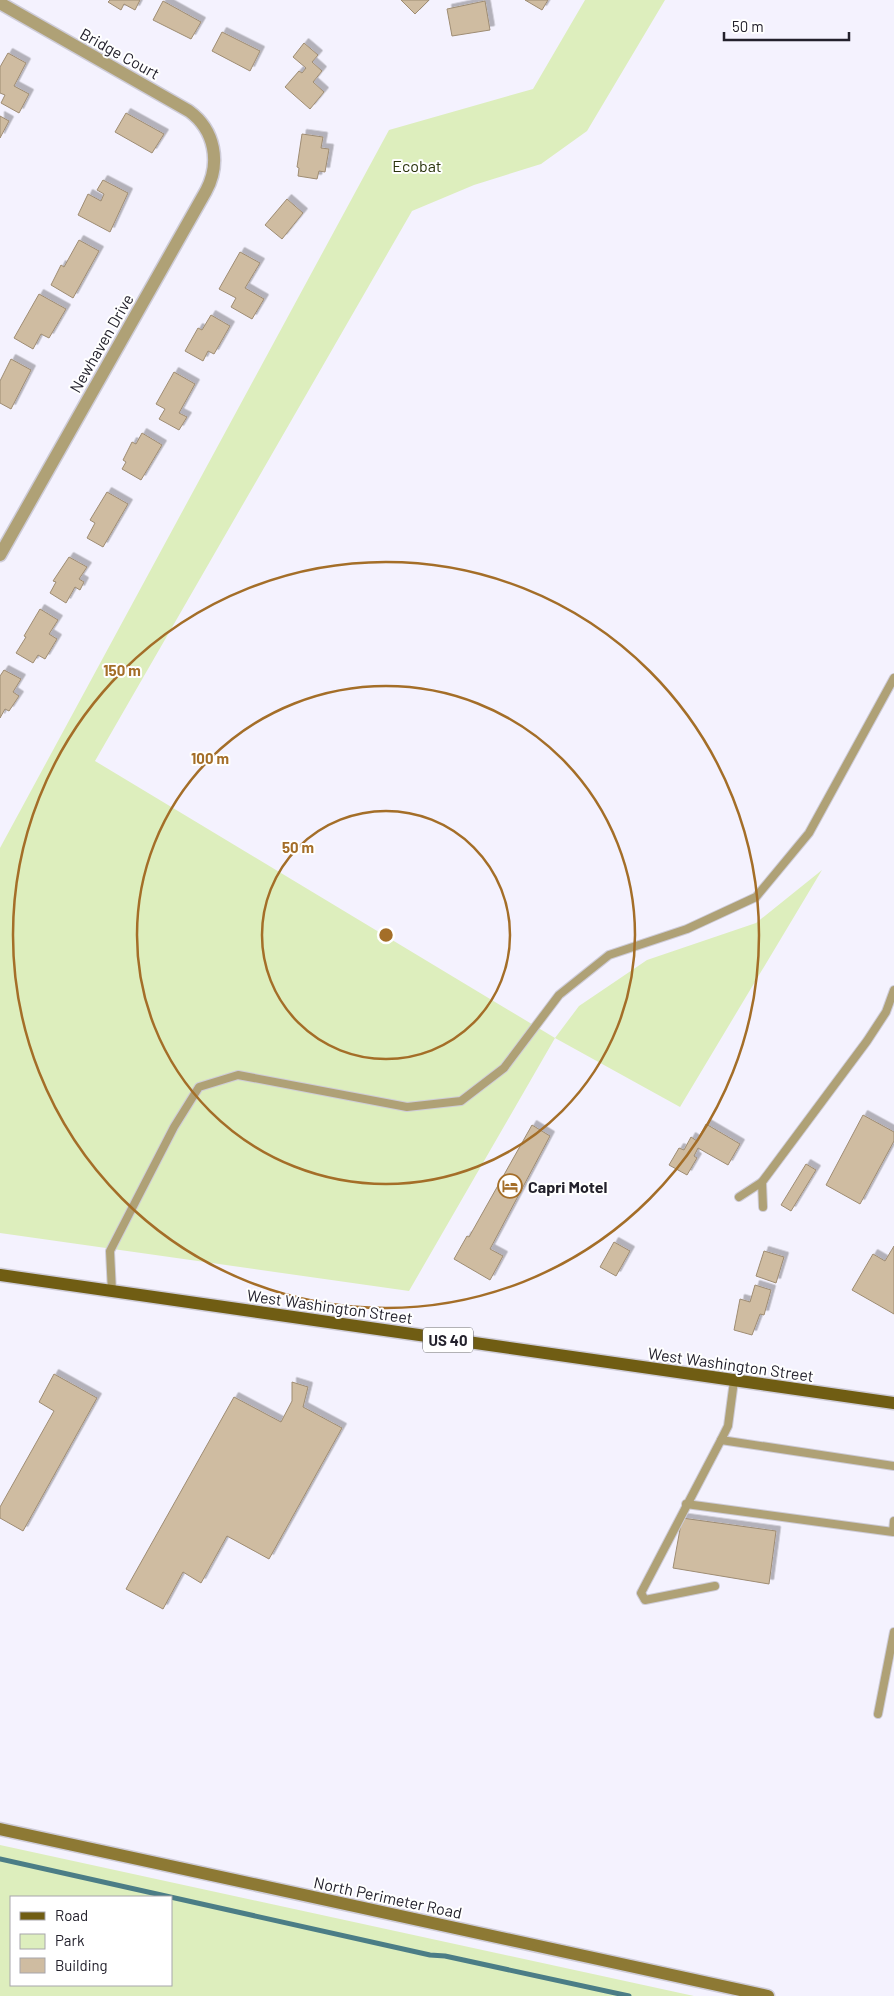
<svg xmlns="http://www.w3.org/2000/svg" width="894" height="1996" font-family="Barlow,sans-serif">
	<defs>
		<filter id="shadow"><feDropShadow dx="4.5" dy="-4.5" stdDeviation="0" flood-color="#0004"/></filter>
	</defs>
	<rect width="100%" height="100%" fill="#f4f2fe"/>
	<g fill="#ddeebd" fill-rule="evenodd">
		<path d="M585,0h80l-78,131 -46,33 -67,21 -62,26 -317,550 460,277 24,-32 68,-46 109,-37 66,-53 -142,237 -125,-69 -146,253 -409,-58v-385l389,-718 144,-41z"/>
		<path d="M0,1845l694,151h-694zM11,1897h160v88h-160z"/>
	</g>
	<g fill="none" stroke-linecap="round" stroke-linejoin="round">
		<path stroke="#4b7d86" stroke-width="5" d="M0,1859l430,96 15,1 184,40"/>
	</g>
	<g fill="#cfbca1" stroke="#9e8c73" filter="url(#shadow)">
		<path d="M110,0h30l-5,10 -11,-6 -3,6 -13,-8z"/>
		<path d="M401,0h28l-14,14z"/>
		<path d="M525,0h23l-6,10z"/>
		<path d="M163,1l38,21 -10,17 -38,-19z"/>
		<path d="M485,1l5,29 -38,6 -5,-27z"/>
		<path d="M222,32l38,19 -10,20 -38,-20z"/>
		<path d="M304,43l14,12 -6,7 10,9 -9,11 11,10 -14,17 -25,-22 14,-16 3,2 4,-5 -13,-11z"/>
		<path d="M8,53l18,10 -12,23 15,8 -10,19 -18,-10 4,-8 -5,-2v-26z"/>
		<path d="M126,113l38,21 -12,19 -37,-21z"/>
		<path d="M0,116l9,5 -9,17z"/>
		<path d="M302,134l21,3 -2,11 8,1 -4,23 -6,-1 -2,8 -19,-3 1,-8 -2,-1z"/>
		<path d="M103,180l25,13 -18,39 -32,-17 10,-21 13,7 3,-7 -7,-4z"/>
		<path d="M287,199l16,14 -21,26 -17,-14z"/>
		<path d="M79,240l20,11 -26,47 -22,-13 10,-20 3,2z"/>
		<path d="M240,252l20,11 -15,25 19,11 -12,20 -21,-12 5,-9 -17,-9z"/>
		<path d="M39,294l27,15 -17,29 -8,-4 -8,15 -19,-11z"/>
		<path d="M211,315l19,11 -16,28 -6,-3 -5,10 -18,-10 13,-23 4,2z"/>
		<path d="M11,359l20,11 -20,39 -11,-6v-22z"/>
		<path d="M174,372l21,12 -16,29 8,4 -8,13 -20,-11 6,-10 -9,-5z"/>
		<path d="M142,433l20,12 -21,35 -19,-11 4,-7 -3,-2 9,-18 4,2z"/>
		<path d="M107,492l21,12 -25,43 -16,-9 8,-15 -5,-3z"/>
		<path d="M69,557l18,10 -8,12 5,3 -4,8 -5,-3 -9,16 -16,-10 6,-11 -3,-1z"/>
		<path d="M40,609l18,11 -9,14 8,5 -12,20 -7,-4 -5,8 -17,-10 10,-16 -2,-1z"/>
		<path d="M4,670l17,9 -8,13 6,4 -10,15 -4,-2 -5,9v-42z"/>
		<path d="M863,1115l31,17v9l-34,63 -34,-19z"/>
		<path d="M706,1124l34,20 -12,21 -30,-17 -4,8 3,2 -10,17 -18,-10 10,-17 5,2 7,-13 6,4z"/>
		<path d="M532,1125l18,11 -60,113 13,7 -13,24 -36,-21 13,-23 2,1z"/>
		<path d="M806,1164l10,6 -25,41 -10,-6z"/>
		<path d="M614,1242l16,9 -14,25 -16,-9z"/>
		<path d="M894,1246v68l-42,-24 21,-36 12,7z"/>
		<path d="M764,1251l20,6 -8,26 -20,-7z"/>
		<path d="M755,1285l16,5 -7,25 -4,-1 -8,21 -18,-5 6,-31 10,3z"/>
		<path d="M54,1374l43,24 -74,133 -23,-13v-11l54,-96 -15,-9z"/>
		<path d="M292,1382l16,5 -5,20 39,21 -73,131 -42,-23 -26,47 -18,-11 -20,37 -37,-20 108,-192 47,25 11,-21z"/>
		<path d="M682,1518l94,13 -7,53 -96,-16z"/>
	</g>
	<g fill="none" stroke-linecap="round" stroke-linejoin="round">
		<g stroke="#ceccd8" stroke-width="10">
			<g id="lane">
				<path d="M762,1182l105,-141 19,-29 8,-22"/>
				<path d="M739,1197l23,-15 1,25"/>
				<path d="M112,1292l-2,-41 64,-124 25,-40 39,-12 169,32 54,-6 43,-33 55,-73 50,-40 78,-26 69,-32 53,-64 85,-155"/>
				<path d="M734,1381l-6,45 -7,14 173,26"/>
				<path d="M686,1504l207,28 1,-11"/>
				<path d="M715,1586l-70,14 -4,-7 80,-153"/>
				<path d="M878,1714l16,-82"/>
			</g>
		</g>
		<g stroke="#ceccd8" stroke-width="15">
			<path id="street" d="M0,3l189,108c26,19 32,52 17,80l-206,364"/>
		</g>
		<g stroke="#ceccd8" stroke-width="15">
			<path id="secondary" d="M0,1829l768,167"/>
		</g>
		<g stroke="#ceccd8" stroke-width="15">
			<path id="primary" d="M0,1275l894,128"/>
		</g>
		<use href="#lane" stroke="#afa176" stroke-width="8"/>
		<use href="#street" stroke="#afa176" stroke-width="12"/>
		<use href="#secondary" stroke="#8d7934" stroke-width="12"/>
		<use href="#primary" stroke="#705d13" stroke-width="12"/>
	</g>
	<g fill="none" stroke="#a46e28" stroke-width="2.5">
		<circle cx="386" cy="935" r="124"/>
		<circle cx="386" cy="935" r="249"/>
		<circle cx="386" cy="935" r="373"/>
	</g>
	<defs>
		<g id="hotel-ring" transform="scale(1.25)"><circle r="9.5" fill="#fff" stroke="#a46e28" stroke-width="1.5"/><path d="M-6-4.5h1.5V1H6V5H4.5V3h-9V5H-6ZM-4 0a1.8 1.8 0 1 1 3.6 0ZM.5 0V-2.5h3Q6-2.5 6 0Z" fill="#a46e28"/></g>
	</defs>
	<g fill-rule="evenodd">
		<use href="#hotel-ring" x="510" y="1186"/>
	</g>
	<g text-anchor="middle" dominant-baseline="central" stroke-width="4" stroke-linejoin="round" paint-order="stroke">
		<rect fill="#fff" stroke="#65646b" stroke-width="1" x="423" y="1327.5" width="50" height="25" rx="4"/>
		<g font-size="15" font-weight="bold" fill="#23212c">
			<text x="448" y="1340">US 40</text>
		</g>
		<g font-size="16" fill="#23212c" stroke="#fff">
			<text transform="translate(120 53) rotate(29)">Bridge Court</text>
			<text transform="translate(101 343) rotate(-60)">Newhaven Drive</text>
			<text transform="translate(330 1306) rotate(8)">West Washington Street</text>
			<text transform="translate(731 1364) rotate(8)">West Washington Street</text>
			<text transform="translate(388 1897) rotate(12)">North Perimeter Road</text>
		</g>
		<g font-size="16" fill="#2b350e" stroke="#fff">
			<text x="417" y="165">Ecobat</text>
		</g>
		<g font-size="16" font-weight="bold" fill="#23212c" stroke="#fff" text-anchor="start">
			<text x="528" y="1186">Capri Motel</text>
		</g>
	</g>
	<circle cx="386" cy="935" r="8" fill="#a46e28" stroke="#fff" stroke-width="2.5"/>
	<g font-size="15" text-anchor="middle" font-weight="bold" fill="#a46e28" stroke="#fff" stroke-width="4" stroke-linejoin="round" paint-order="stroke">
		<text x="122" y="676">150 m</text>
		<text x="210" y="764">100 m</text>
		<text x="298" y="853">50 m</text>
	</g>
	<rect x="10" y="1896" width="162" height="90" fill="#ffffff" stroke="#a7a6ab"/>
	<rect x="20" y="1912" width="25" height="8" fill="#705d13" stroke="#a7a6ab"/>
	<text x="55" y="1921" font-size="15" fill="#23212c">Road</text>
	<rect x="20" y="1934" width="25" height="15" fill="#ddeebd" stroke="#a7a6ab"/>
	<text x="55" y="1946" font-size="15" fill="#23212c">Park</text>
	<rect x="20" y="1958" width="25" height="15" fill="#cfbca1" stroke="#a7a6ab"/>
	<text x="55" y="1971" font-size="15" fill="#23212c">Building</text>
	<path d="M724 32v8h125v-8" fill="none" stroke="#23212c" stroke-width="2.5"/>
	<text x="732" y="32" font-size="15" fill="#23212c" stroke="#ffffff" stroke-width="4" paint-order="stroke">50 m</text>
</svg>
